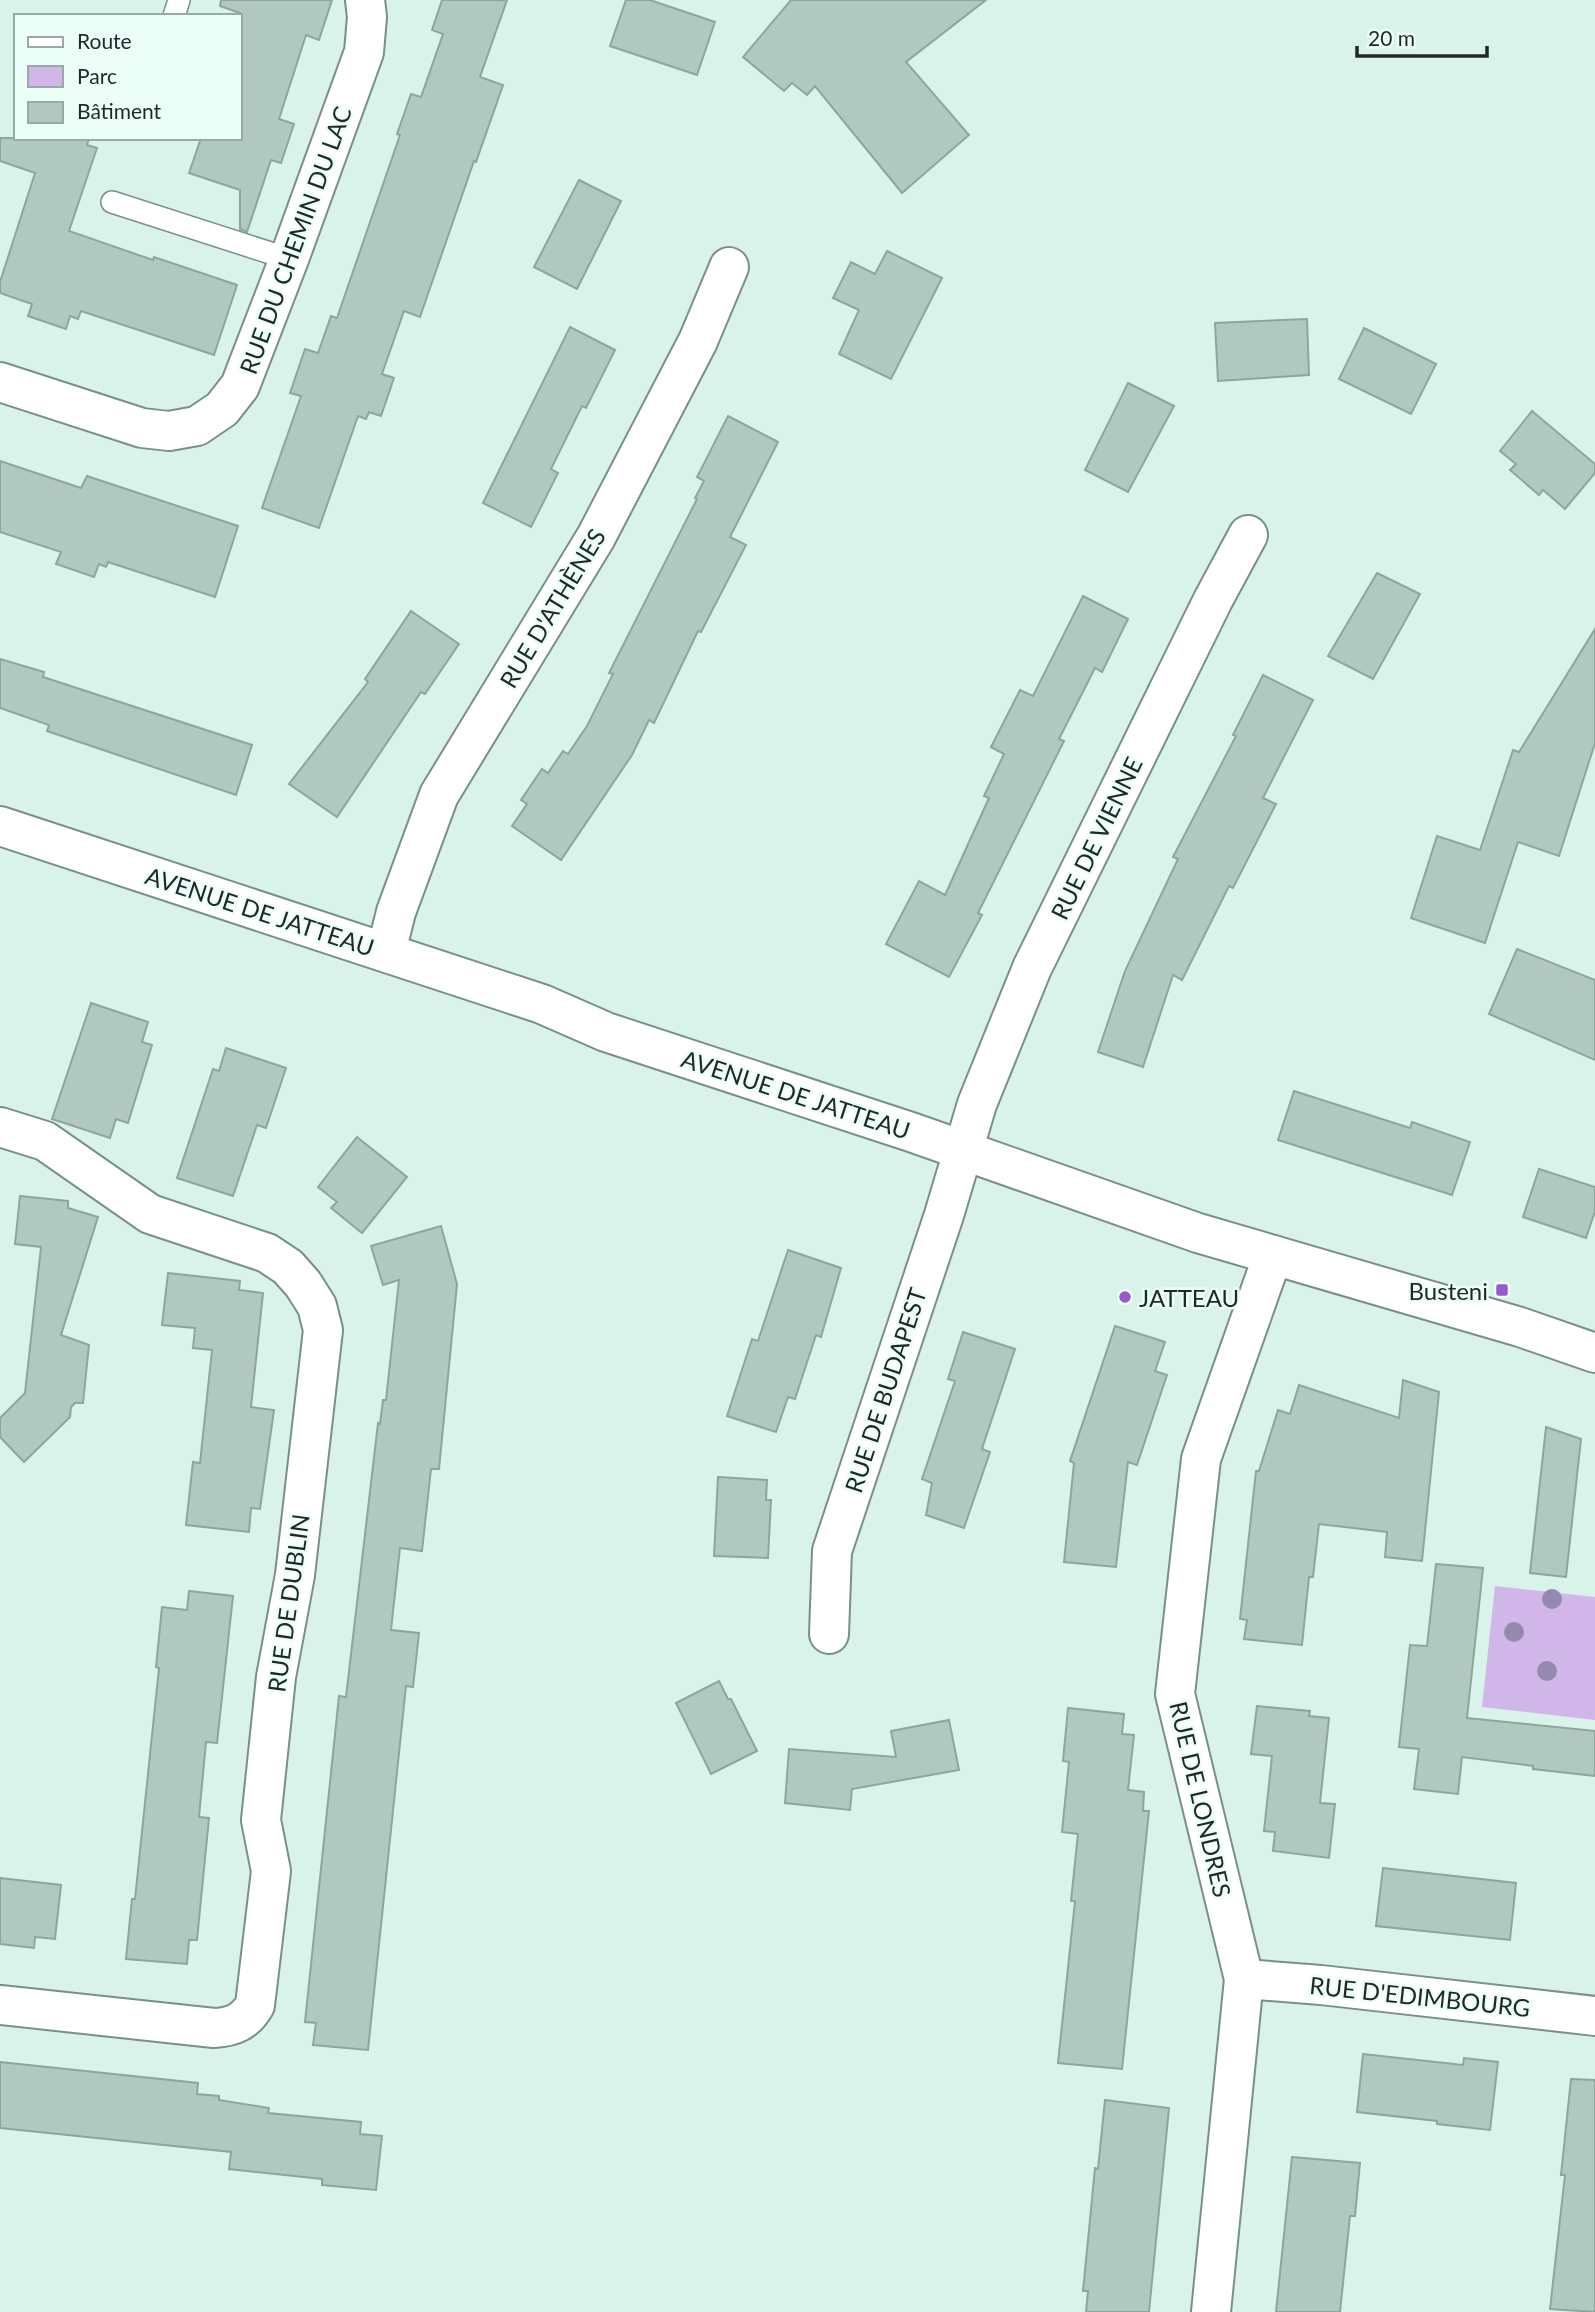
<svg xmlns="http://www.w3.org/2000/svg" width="1595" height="2312" font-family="Lato,sans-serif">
	<rect width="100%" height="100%" fill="#daf3ea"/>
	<path fill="#d1b6ea" d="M1495,1586l100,11v123l-113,-13z"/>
	<g fill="#b1c8c0" stroke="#8ea59d" stroke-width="2">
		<path d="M221,0h111l-13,40 -13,-5 -27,84 15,5 -13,39 -10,-3 -24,72 -7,-3v-39l-51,-17 12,-35h39v-125l-20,-7z"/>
		<path d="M442,0h65l-27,77 23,8 -27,77 -2,-1 -54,156 -16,-6 -22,63 12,4 -13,38 -12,-4 -3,7 -8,-3 -39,112 -57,-20 39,-112 -11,-3 15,-44 13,4 13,-37 6,2 63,-183 -3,-1 14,-40 10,3 22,-63 -11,-4z"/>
		<path d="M626,0h24l65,22 -18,53 -87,-29z"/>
		<path d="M791,0h195l-80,62 63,73 -67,58 -87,-107 -8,9 -15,-12 -8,8 -41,-34z"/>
		<path d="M0,138h89l-2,7 10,3 -28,83 84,29 1,-3 83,28 -23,70 -133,-44 -3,8 -8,-3 -4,13 -38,-13 4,-12 -32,-11v-11l35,-109 -35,-12z"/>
		<path d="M579,180l42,21 -44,88 -43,-22z"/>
		<path d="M887,251l55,27 -51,101 -52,-25 20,-44 -26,-12 18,-36 24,12z"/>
		<path d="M1307,319l2,56 -91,6 -3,-58z"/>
		<path d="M570,327l45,23 -29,58 -4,-2 -31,63 7,4 -27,54 -48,-24z"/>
		<path d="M1364,328l72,36 -25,50 -72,-35z"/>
		<path d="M1128,383l46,23 -46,86 -43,-22z"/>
		<path d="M1532,411l63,53v9l-30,36 -22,-19 -4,5 -29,-25 6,-6 -16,-13z"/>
		<path d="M728,416l50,26 -48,95 16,8 -45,87 -3,-1 -44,92 -5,-3 -17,35 -71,105 -49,-34 15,-22 -6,-4 21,-31 6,4 15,-22 5,3 19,-28 26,-52 -4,-1 88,-174 -2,-1 9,-17 -7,-4z"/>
		<path d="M0,461l81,27 6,-12 151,50 -23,71 -107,-35 -2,5 -7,-3 -5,13 -38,-13 5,-12 -61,-20z"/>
		<path d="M1377,573l43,21 -47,85 -45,-23z"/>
		<path d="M1083,596l45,23 -26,53 -7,-4 -36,71 5,2 -86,172 4,2 -33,62 -63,-33 33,-63 26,14 44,-97 -5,-2 20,-42 -13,-7 29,-57 13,6z"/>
		<path d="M411,611l48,33 -34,50 -4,-2 -84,125 -48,-33 79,-102 -3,-3z"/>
		<path d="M1595,629v114l-36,113 -41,-14 -33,101 -74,-25 26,-82 43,14 33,-100 6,2z"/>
		<path d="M0,659l44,13 -1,5 209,68 -16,50 -189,-64 2,-6 -49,-17z"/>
		<path d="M1263,675l50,25 -50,98 13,6 -43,84 -4,-2 -47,94 -9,-5 -30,92 -45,-15 27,-81 53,-112 -5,-2 63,-121 -3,-1z"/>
		<path d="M1517,949l78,31v80l-106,-46z"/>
		<path d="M91,1003l57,19 -6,20 10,3 -24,78 -12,-4 -6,19 -58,-19z"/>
		<path d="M226,1048l60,20 -20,60 -9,-3 -24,71 -56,-18 36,-109 6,2z"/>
		<path d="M1294,1091l116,37 2,-6 58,20 -18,53 -174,-55z"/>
		<path d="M357,1137l50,40 -45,56 -31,-25 6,-6 -19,-15z"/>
		<path d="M1539,1169l56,18v24l-9,27 -63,-21z"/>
		<path d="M20,1196l48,5v7l30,9 -37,118 28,10 -6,58h-8l-4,4 -1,10 -46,45 -24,-25v-19l25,-25 16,-146 -26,-3z"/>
		<path d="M441,1226l16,58 -18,185h-8l-9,82 -22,-3 -9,82 28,3 -6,54 -7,-1 -38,364 -55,-5 3,-22 -11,-1 34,-326 7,1 32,-274 2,1 3,-24h3l13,-120 -16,5 -12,-39z"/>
		<path d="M788,1250l53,18 -20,69 -5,-2 -21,64 -7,-2 -12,35 -49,-16 25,-77 6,2z"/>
		<path d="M168,1273l72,8 -1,9 24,3 -12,114 23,3 -14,99 -9,-1 -2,24 -63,-7 7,-63 7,1 12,-113 -19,-2 2,-20 -33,-3z"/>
		<path d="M1115,1326l50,16 -10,29 12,4 -30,90 -9,-3 -12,105 -52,-5 10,-99 -4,-2z"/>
		<path d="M963,1332l52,17 -33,100 8,3 -26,76 -38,-13 6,-32 -10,-4 33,-98 -7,-2z"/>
		<path d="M1403,1380l36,12 -17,169 -37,-4 2,-25 -68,-8 -6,53h-4l-7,68 -58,-6 3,-19 -7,-1 16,-148h3l19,-61 12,4 9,-29 100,33z"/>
		<path d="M1546,1427l35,12 -15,138 -36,-4z"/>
		<path d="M718,1477l49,3 -1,20h5l-3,58 -54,-2z"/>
		<path d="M1436,1564l47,4 -16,150 128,13v45l-62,-7v-3l-71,-9 -4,37 -44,-5 5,-40 -20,-2 11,-102 17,1z"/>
		<path d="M189,1591l44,5 -16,147 -11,-1 -7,75 10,1 -12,122h-8l-2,24 -61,-5 6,-60h3l24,-231 -3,-1 6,-60 25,3z"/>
		<path d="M719,1681l9,18h3l26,52 -46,23 -35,-71z"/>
		<path d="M1257,1706l53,5 -1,5 20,2 -9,85 15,1 -6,54 -56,-7 2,-19 -11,-1 8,-75 -21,-2z"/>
		<path d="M1068,1708l56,6 -2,20 12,1 -6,55 16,2 -1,19h6l-27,258 -64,-6 17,-162h-4l7,-67 -16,-2 7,-70 -6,-1z"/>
		<path d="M949,1720l10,50 -107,19 -2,21 -65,-7 4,-54 107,8 -5,-26z"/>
		<path d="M1383,1868l133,15 -6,57 -134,-14z"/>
		<path d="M0,1878l61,7 -6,54 -20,-2 -1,11 -34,-4z"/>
		<path d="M1363,2054l100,11 1,-7 34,4 -8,68 -53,-6v-3l-80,-9z"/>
		<path d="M0,2062l198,21 -1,11 22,2v4l50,8 -1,5 93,9 -1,12 22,2 -6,54 -54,-5v-6l-93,-10 2,-17 -231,-24z"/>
		<path d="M1571,2079l24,1v232l-45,-3 15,-134h-4z"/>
		<path d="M1105,2100l64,8 -20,204h-63l2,-21h-5l12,-123 3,1z"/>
		<path d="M1292,2157l68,6 -5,53h-5l-10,96h-64z"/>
	</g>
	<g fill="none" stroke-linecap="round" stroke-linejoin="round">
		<g stroke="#799088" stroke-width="24">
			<g id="service">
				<path d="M174,16l5,-16"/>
				<path d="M112,202l177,57"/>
			</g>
		</g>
		<g stroke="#799088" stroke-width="42">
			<g id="minor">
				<path d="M0,382l142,46 27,3 28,-5 25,-17 18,-23 49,-127 75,-207 3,-35 -2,-17"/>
				<path d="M0,826l542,178 64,28 305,100 287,101 322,94 75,26"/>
				<path d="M386,952l10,-40 43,-117 157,-258 102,-196 31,-74"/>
				<path d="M0,1127l45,14 105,73 117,39 21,14 15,17 14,22 6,24 -28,245 -19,102 -15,143 10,51 -16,134c-10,17 -22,22 -41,23l-214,-23"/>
				<path d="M829,1634l3,-83 112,-336 33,-111 55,-136 181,-368 35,-65"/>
				<path d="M1244,1979l77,6 274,31"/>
				<path d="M1211,2312l33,-333 -69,-285 26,-235 72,-204"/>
			</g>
		</g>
		<use href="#service" stroke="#fff" stroke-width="21"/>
		<use href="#minor" stroke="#fff" stroke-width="38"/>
	</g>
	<g fill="#9689b0">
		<circle cx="1552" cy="1599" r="10"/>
		<circle cx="1514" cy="1632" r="10"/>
		<circle cx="1547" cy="1671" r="10"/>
	</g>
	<g fill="#9a58cd" stroke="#ebfff8" stroke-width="2.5">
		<rect x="1495" y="1283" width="14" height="14" rx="3.5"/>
		<circle cx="1125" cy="1297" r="7"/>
	</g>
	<g text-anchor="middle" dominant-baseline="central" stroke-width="5" stroke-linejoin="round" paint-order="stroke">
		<g font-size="24" fill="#1f2825" stroke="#ebfff8">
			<text transform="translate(295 240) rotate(-70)">RUE DU CHEMIN DU LAC</text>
			<text transform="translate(552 608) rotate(-59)">RUE D'ATHÈNES</text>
			<text transform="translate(1096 838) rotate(-64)">RUE DE VIENNE</text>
			<text transform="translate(260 911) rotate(18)">AVENUE DE JATTEAU</text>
			<text transform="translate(796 1094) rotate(18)">AVENUE DE JATTEAU</text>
			<text transform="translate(885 1390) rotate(-72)">RUE DE BUDAPEST</text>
			<text transform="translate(288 1603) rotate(-82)">RUE DE DUBLIN</text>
			<text transform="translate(1201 1799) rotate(77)">RUE DE LONDRES</text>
			<text transform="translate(1420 1996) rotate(6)">RUE D'EDIMBOURG</text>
		</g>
		<g font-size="24" fill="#1f2825" stroke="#ebfff8" text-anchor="end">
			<text x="1488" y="1290">Busteni</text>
			<text x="1139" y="1297" text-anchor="start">JATTEAU</text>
		</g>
	</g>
	<rect x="14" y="14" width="228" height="126" fill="#ebfff8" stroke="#99a9a4" stroke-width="2"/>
	<rect x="28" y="37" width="35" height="10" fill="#ffffff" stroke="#99a9a4" stroke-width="2"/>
	<text x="77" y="49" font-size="21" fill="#1f2825">Route</text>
	<rect x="28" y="66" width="35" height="21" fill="#d1b6ea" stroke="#99a9a4" stroke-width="2"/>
	<text x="77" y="84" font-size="21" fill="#1f2825">Parc</text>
	<rect x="28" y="102" width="35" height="21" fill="#b1c8c0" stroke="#99a9a4" stroke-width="2"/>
	<text x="77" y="119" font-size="21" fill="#1f2825">Bâtiment</text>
	<path d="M1357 46v10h130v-10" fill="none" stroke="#1f2825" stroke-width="3.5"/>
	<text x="1368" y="46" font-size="21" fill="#1f2825" stroke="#ebfff8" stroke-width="5" paint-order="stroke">20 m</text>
</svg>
